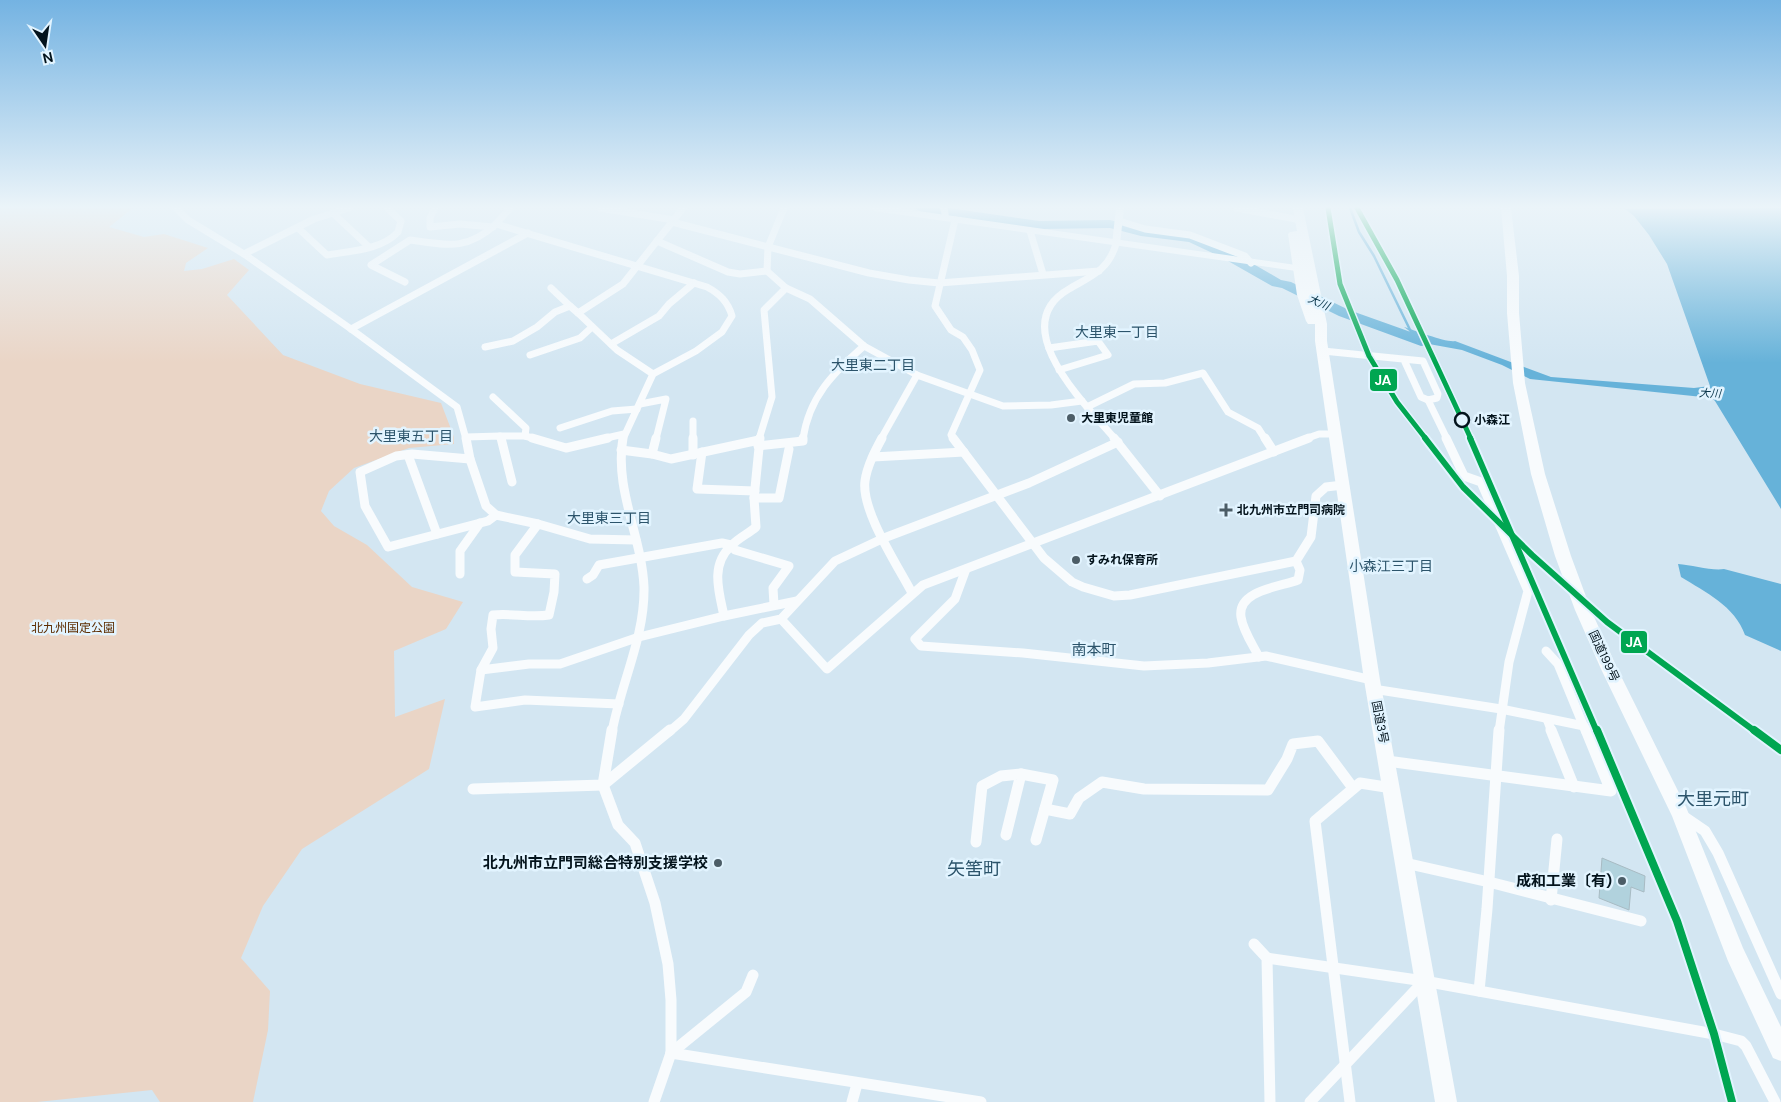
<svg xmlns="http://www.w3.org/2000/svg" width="1781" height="1102" font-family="'DM Sans','Noto Sans JP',sans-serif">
	<rect width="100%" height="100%" fill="#d3e6f2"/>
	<path fill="#ead5c6" d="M0,208h133l-24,19 35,10 20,-3 44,14 -22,15 -2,8 18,-2 32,-10 15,11 -22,25 56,60 77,29 81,19 13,34v7l-45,4 -55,20 -25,23 -8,20 13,15 33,19 45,42 51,15 -17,27 -52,22 1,66 50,-18 -16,70 -127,80 -39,57 -22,52 29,33 -2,39 -15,72h-93l-8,-12 -115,12h-37z"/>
	<g fill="#66b2d9">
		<path d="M1781,208v301l-66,-108 -3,-3 -182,-19 -28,-14 -40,-15 -44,-8 -35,-11 33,5 -12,-9c10,3 43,16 51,14l96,36 143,11 16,-2 -43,-122 -18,-29 -15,-19 -9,-7z"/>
		<path d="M1678,564c14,1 34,7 46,5l57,15v67l-36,-16c-10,-29 -40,-43 -64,-58z"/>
	</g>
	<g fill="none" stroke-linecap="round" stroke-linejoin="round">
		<path stroke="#66b2d9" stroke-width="2.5" d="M1350,208l9,24 15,24 40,82"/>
		<path fill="#66b2d9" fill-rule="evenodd" d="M915,208h34l90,13 71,-1 31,8 51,7 39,16 50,29 10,2 58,28 73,26 10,2 2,3 -2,3 -11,2 -82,-30 -57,-28 -10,-2 -51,-29 -32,-15 -48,-6 -31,-8 -71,1 -118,-17z"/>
	</g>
	<path fill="#b1d2dd" stroke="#a8bbc3" d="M1602,858l43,18 -1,16 -13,-5 -2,23 -30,-12z"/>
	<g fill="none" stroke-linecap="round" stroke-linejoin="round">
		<g stroke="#f8fbfd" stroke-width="7">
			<path d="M176,208l12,12 56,34 107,75 106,78 9,32"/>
			<path d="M435,208l-5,10v9l30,-3 33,3"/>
			<path d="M510,208l-14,16 211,63c13,7 21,15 25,29l-10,16 -26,19 -43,23 -30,65"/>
			<path d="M600,208l74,12"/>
			<path d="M784,208l-16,39 -1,24 19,17 24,11 54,47 53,29 86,31 48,-1 31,-4"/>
			<path d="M1236,208l65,12"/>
			<path d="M335,215l33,31"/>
			<path d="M1119,221l26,8 45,6 55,21 6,7"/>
			<path d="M672,222l197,51 40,7 30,3 160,-12"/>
			<path d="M298,228l29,27c22,-4 55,-5 71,-23l3,-11 -14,-13"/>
			<path d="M1030,231l13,43"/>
			<path d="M657,241l71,31 12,2 27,-3"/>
			<path d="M244,254l70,-35 35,-11"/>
			<path d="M405,282l-34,-17 39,-25c36,5 57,11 86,-16"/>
			<path d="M551,288l19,18"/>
			<path d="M351,329l177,-96"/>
			<path d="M611,344l48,-28 10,-12 25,-21"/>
			<path d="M485,347l28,-6 24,-14 18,-15 15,-6 8,7"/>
			<path d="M1049,348l49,-7 10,14 -49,15"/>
			<path d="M1323,351l100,10 15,33 -1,4 -9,2 -7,-3 -17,-37"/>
			<path d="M530,355l50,-17 12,-11"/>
			<path d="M653,374l-36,-24 -39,-37 45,-29 60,-76"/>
			<path d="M493,397l33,31 -1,8"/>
			<path d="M1428,400l19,39"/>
			<path d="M640,404l26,-5 -10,40"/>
			<path d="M1087,407l47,-23 31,-1 38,-10 25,39 30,16 7,11"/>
			<path d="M693,421v18"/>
			<path d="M560,428l52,-17 25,-2"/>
			<path d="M500,436h25l11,3"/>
			<path d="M466,437l34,-1 1,3"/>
			<path d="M602,439l22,-5"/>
			<path d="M759,439l13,-42 -8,-87 22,-22"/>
			<path d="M803,439c6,-42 30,-66 61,-93"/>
			<path d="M881,439l36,-64"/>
			<path d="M954,439l-3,-4 29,-65 -8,-20 -9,-13 -12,-7 -16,-24 20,-86"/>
			<path d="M1115,439c-29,-34 -111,-113 -46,-150 22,-13 39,-18 47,-45"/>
			<path d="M1305,439l14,-5h16"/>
		</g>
		<g stroke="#f8fbfd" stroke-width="9">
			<path d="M466,438l4,21 16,47 10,9 42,9 52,15 46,1"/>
			<path d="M501,438l11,44"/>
			<path d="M532,438l34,10 42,-10"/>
			<path d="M693,438v17"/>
			<path d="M760,438l-6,60 2,29c-8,7 -18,11 -25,19 -21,19 -12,46 -7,70l73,-15"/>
			<path d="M882,438c-7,13 -15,28 -17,43 -4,30 33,85 47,112"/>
			<path d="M953,438l91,120 28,24 11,5 31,9 16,-1 166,-34 15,-24 5,-41 10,-9 17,-2"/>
			<path d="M1114,438l46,58"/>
			<path d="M1265,438l9,14"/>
			<path d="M1446,438l18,38 17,6 47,109 -19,71 -10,70"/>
			<path d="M758,446l45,-5v-3"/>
			<path d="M621,450l31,4 19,5 88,-19"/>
			<path d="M702,452l-5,37 58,2"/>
			<path d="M652,454l4,-16"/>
			<path d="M408,455l29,79"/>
			<path d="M873,457l91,-5"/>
			<path d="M470,459l-58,-5 -16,2 -36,16 5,34 23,41 100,-26 8,-6"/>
			<path d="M754,498h25l10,-49"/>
			<path d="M538,524l-23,31v17l40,2 -1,18 -5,23c-20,3 -36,-2 -56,0l-2,14 2,19 -12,22 48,-6h31l79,-27 85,-21"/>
			<path d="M966,569l-11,30 -40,40 6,7 102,7 121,13 64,-3 58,-7 106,24"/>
			<path d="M460,574v-23l20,-28"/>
			<path d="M587,579l6,-4 6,-10 123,-22 9,2 4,5 54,16 -16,22 1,17"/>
			<path d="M781,619l46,50 96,-84 386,-147"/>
			<path d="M1546,651l12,13 28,68"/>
			<path d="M1259,657c-6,-12 -16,-26 -18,-40 -4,-27 39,-30 57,-37l2,-10 -4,-9"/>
			<path d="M481,670l-6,37 50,-7 94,4"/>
			<path d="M1373,689l128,20 83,17"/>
			<path d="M1547,719l5,13"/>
			<path d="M612,732c9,-49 33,-95 32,-145 -2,-50 -30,-98 -21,-149"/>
			<path d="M669,732l15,-13 65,-84 13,-12 19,-4 54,-58 49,-23 145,-55 89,-41"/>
		</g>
		<g stroke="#f8fbfd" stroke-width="11">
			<path d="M612,730l-9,55 15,40 17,18 20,60 13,61 3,36v53l-17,49"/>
			<path d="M1551,730l23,57"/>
			<path d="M1387,761l224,30 -25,-61"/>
			<path d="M1021,774l32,6 -17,60"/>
			<path d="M473,789l130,-4 67,-55"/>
			<path d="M1045,809l25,5 9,-16 23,-16 42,7 124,1 19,-31 6,-15 25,-3 35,47"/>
			<path d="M1683,816l22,15 13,22 63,141"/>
			<path d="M976,842l6,-56 19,-10 20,-2 -15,61"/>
			<path d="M1405,863l84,19 152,39"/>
			<path d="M1551,900l6,-61"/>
			<path d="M1254,944l13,14 3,144"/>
			<path d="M1267,958l157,23 290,53 27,7 5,5 29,56"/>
			<path d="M1479,991l8,-82 12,-179"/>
			<path d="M671,1053l310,49"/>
			<path d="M671,1053l75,-61 7,-17"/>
			<path d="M852,1102l5,-18"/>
			<path d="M1310,1102l114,-121"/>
			<path d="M1350,1102l-35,-281 45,-38 32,5"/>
		</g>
		<g fill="#f8fbfd" fill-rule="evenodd">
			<path d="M940,208h8l1,12h-6z"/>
			<path d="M1116,208h8l-4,36 -4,3 -4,-3z"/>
		</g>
		<path fill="#f8fbfd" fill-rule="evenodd" d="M869,208h28l413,59 5,3 -5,3 -436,-62z"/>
		<g fill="#f8fbfd" fill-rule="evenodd">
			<path d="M1293,208h10l24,116v17l53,339 77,422h-22l-71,-422 -49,-339v-17h-7l-2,-3 -9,-26 -9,-61 2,-2 7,-1z"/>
			<path d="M1501,208h10l8,68v37l6,70 20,91 26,82 20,54 26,58 69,139 57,141 38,79v34l-8,-3 -45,-97 -56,-145 -71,-147 -26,-59 -20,-54 -24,-82 -18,-91 -6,-70v-37z"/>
		</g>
		<g stroke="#e2f4ff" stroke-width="8">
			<g id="rail-1-far2">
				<path d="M1328,208l12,76 29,72 28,46 29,37"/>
				<path d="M1357,208l40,72 74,159"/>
			</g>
		</g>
		<g stroke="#e2f4ff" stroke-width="10">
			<g id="rail-1-far1">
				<path d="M1425,438l38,49 69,68 75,67 149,110"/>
				<path d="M1470,438l127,294"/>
			</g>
		</g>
		<g stroke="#e2f4ff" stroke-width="12">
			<g id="rail-1">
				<path d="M1597,730l80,191 37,113 18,68"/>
				<path d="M1754,730l27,20"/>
			</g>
		</g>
		<use href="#rail-1-far2" stroke="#00a651" stroke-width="5"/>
		<use href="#rail-1-far1" stroke="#00a651" stroke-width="6"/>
		<use href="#rail-1" stroke="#00a651" stroke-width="8"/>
	</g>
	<linearGradient id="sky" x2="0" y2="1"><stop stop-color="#74b3e2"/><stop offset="0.57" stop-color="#ebf4f9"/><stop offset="1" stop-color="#ebf4f9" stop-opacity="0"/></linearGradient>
	<rect width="1781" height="363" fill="url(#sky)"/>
	<g fill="#4c5d67" stroke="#e2f4ff" stroke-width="2">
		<circle cx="1071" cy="418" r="5"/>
		<path d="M1223.5 502.5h5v5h5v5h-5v5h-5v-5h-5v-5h5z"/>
		<circle cx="1076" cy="560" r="5"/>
		<circle cx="718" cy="863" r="5"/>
		<circle cx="1622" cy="881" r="5"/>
	</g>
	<circle fill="#e2f4ff" stroke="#03131c" stroke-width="2.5" cx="1462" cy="420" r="7"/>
	<g text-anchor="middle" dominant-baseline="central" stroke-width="5" stroke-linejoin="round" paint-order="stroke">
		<g font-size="11" font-style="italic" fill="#0b364b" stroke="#e2f4ff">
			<text transform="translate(1319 302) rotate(24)">大川</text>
			<text transform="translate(1710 393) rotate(3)">大川</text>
		</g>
		<g font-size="12" font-weight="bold" fill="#03131c" stroke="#e2f4ff" text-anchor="start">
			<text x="1081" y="418">大里東児童館</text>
			<text x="1237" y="510">北九州市立門司病院</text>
			<text x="1086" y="560">すみれ保育所</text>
		</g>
		<g font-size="12" font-weight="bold" fill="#03131c" stroke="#e2f4ff" text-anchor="start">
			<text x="1474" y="420">小森江</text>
		</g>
		<g font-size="12" fill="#5d2c00" stroke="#e2f4ff">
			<text x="73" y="628">北九州国定公園</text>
		</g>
		<g font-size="12" fill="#03131c" stroke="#e2f4ff">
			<text transform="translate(1604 656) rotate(65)">国道199号</text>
			<text transform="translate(1380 722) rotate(79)">国道3号</text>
		</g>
		<g font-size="14" fill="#2c546b" stroke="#e2f4ff">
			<text x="1117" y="332">大里東一丁目</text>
			<text x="873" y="365">大里東二丁目</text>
			<text x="411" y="436">大里東五丁目</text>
			<text x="609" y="518">大里東三丁目</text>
			<text x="1391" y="566">小森江三丁目</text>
		</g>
		<g font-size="15" fill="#2c546b" stroke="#e2f4ff">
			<text x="1094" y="650">南本町</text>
		</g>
		<g font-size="15" font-weight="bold" fill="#03131c" stroke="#e2f4ff" text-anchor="end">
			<text x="708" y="863">北九州市立門司総合特別支援学校</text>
			<text x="1612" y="881">成和工業〔有)</text>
		</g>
		<g font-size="18" fill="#2c546b" stroke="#e2f4ff">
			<text x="1713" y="799">大里元町</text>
			<text x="974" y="869">矢筈町</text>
		</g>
	</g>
	<g stroke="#e2f4ff" stroke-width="2">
		<rect x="1369" y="368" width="29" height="24" rx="5" fill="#00a651"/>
		<rect x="1620" y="630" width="28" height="24" rx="5" fill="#00a651"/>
	</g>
	<g font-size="14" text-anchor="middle" font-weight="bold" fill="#fff">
		<text x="1383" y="385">JA</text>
		<text x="1634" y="647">JA</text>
	</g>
	<g transform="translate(45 45) rotate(167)" stroke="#e2f4ff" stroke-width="4" paint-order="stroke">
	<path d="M0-4L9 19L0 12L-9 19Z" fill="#03131c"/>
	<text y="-8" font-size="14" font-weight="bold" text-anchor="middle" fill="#03131c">N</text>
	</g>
</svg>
